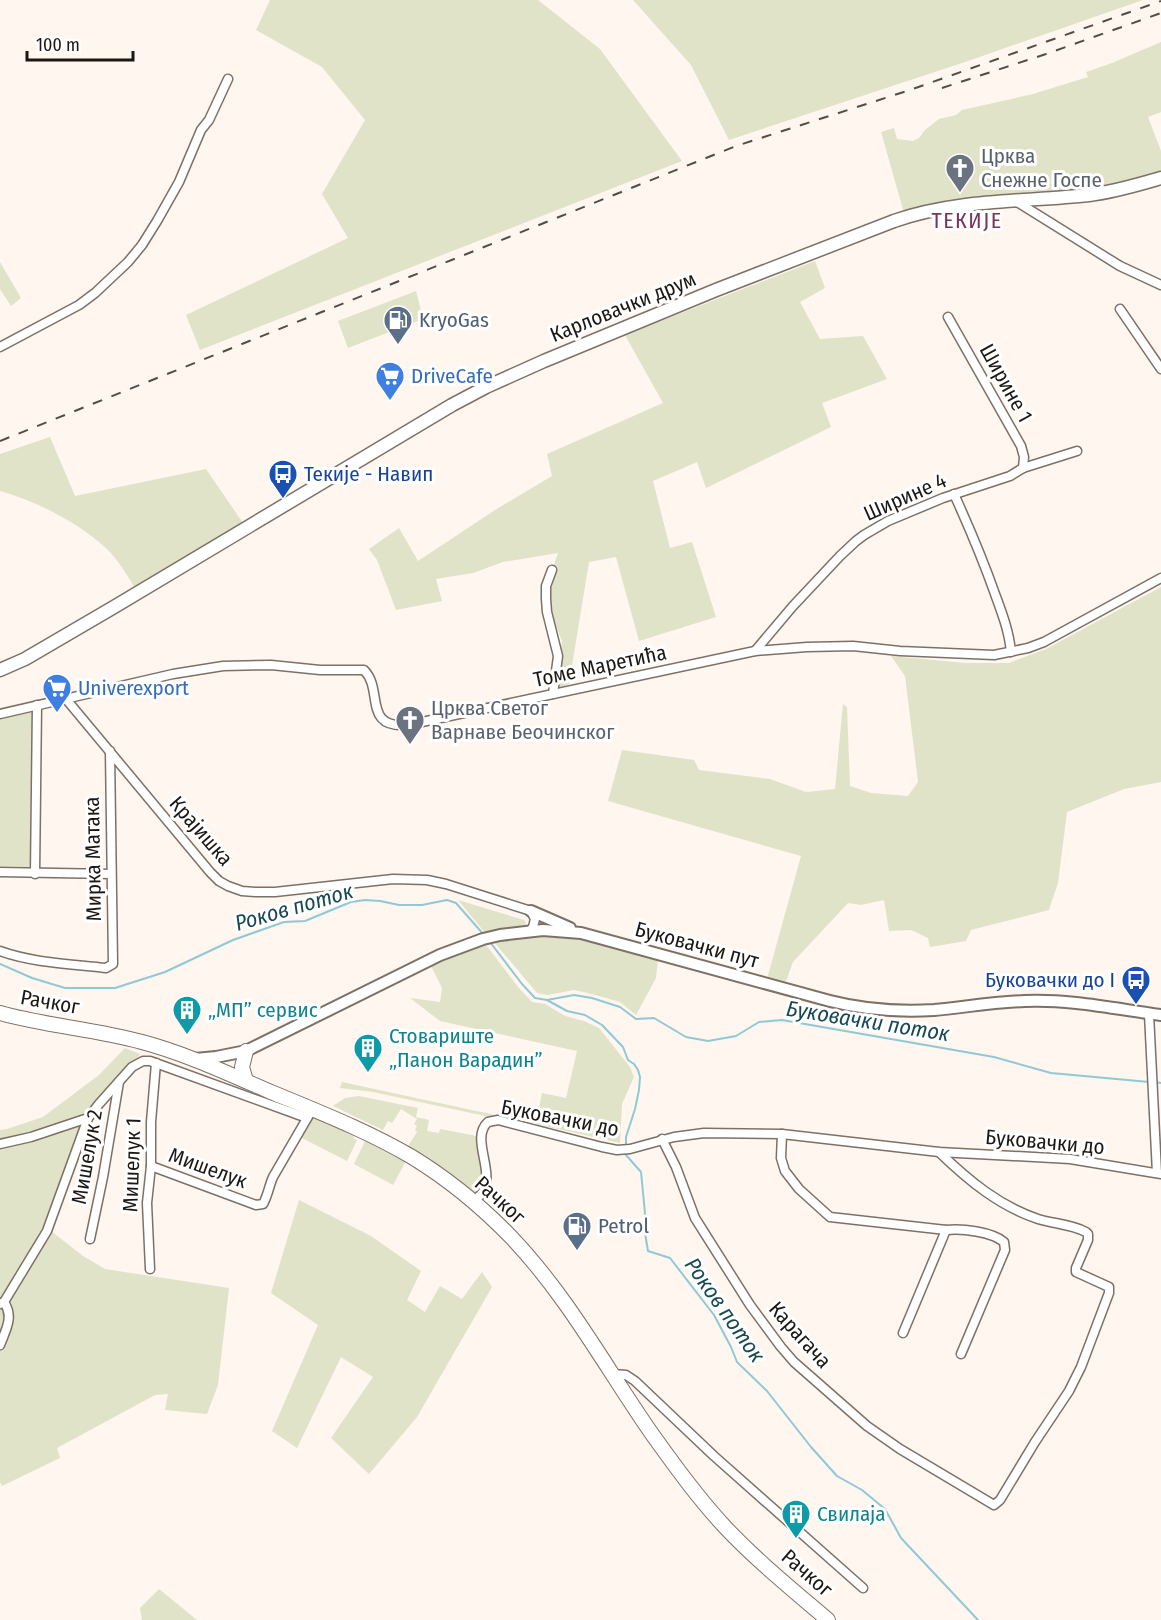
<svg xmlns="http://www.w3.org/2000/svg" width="1161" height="1620" font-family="'Fira Sans Condensed',sans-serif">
	<rect width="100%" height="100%" fill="#fef6ef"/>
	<g fill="#e0e3c7">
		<path d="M270,0h268l62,49 82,112 -482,189 -14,-35 162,-77 -26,-44 43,-74 -43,-53 -66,-37z"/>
		<path d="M633,0h510l-175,61 -239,79 -38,-75z"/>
		<path d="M1161,42v70l-13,5 13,34v21l-41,13 -216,28 -23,-81 13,-4 3,11 16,2 6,-3 6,-8 14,-11 17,-4 6,-5 71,-16 55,-17 -2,-5 26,-9z"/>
		<path d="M815,261l10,27 -25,14 20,37 43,-3 24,43 -65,24 9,24 -125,61 -9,-26 -44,19 17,67 22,-6 24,75 -77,24 -23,-84 -27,5 -20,122 -13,6 6,-49 -13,-34 3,-36 6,-18 -55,9 -30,11 -37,6 6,22 -46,9 -19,-50 -8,-11 30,-21 19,33 77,-51 57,-34 -5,-22 116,-51 -38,-68z"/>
		<path d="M0,262l21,36 -10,8 -11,-17z"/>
		<path d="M416,291l7,28 -75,29 -10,-27z"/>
		<path d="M50,437l25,59 131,-27 37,54 -108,65c-8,-13 -17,-28 -28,-39 -29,-27 -69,-47 -107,-58v-37z"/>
		<path d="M1161,587v195l-37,7 -57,23 -9,71 -9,27 -78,20 -5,11 -36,6 -2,-9 -17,-8 -22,1 -5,-31 -23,5 -13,-2 -55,59 -7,19 -19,-2 34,-123 -193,-55 14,-51 72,10 5,10 71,9 36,13 29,-3 8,-85 4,3 3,79 21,7 37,3 10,-14 -13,-106 -14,-20 75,7h43l37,-14z"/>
		<path d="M33,711l-3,156 -30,-1v-148z"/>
		<path d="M458,900l66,20 2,3 -1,5 -39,6z"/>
		<path d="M543,934l37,4 78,21 -2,19 -20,37 -16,-13 -28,-8 -18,-4 -27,5 -10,-2 -43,-51 8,-3z"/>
		<path d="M486,945l33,43 13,14 13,2 20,12 19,5 15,7 31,39 4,10 -12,27 -2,39 -84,-19 6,-31 24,5 11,-47 -137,-30 -30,-23 30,4 2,-14 -11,-22 26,-11z"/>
		<path d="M125,1048l15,6 -51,63 -42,111 36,28 22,13 124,19 -11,97 -11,29 -42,-4 3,-16 -13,1 -98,53 3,10 -58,28 -2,-4v-352l7,-1 36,-12 56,-42z"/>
		<path d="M342,1082l153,33 -5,2 -117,-25 -33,-4z"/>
		<path d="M359,1096l59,12 -2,9 13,3 -2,11 12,2 1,-4 37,7 5,42 -1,6 -5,9 -68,-47 9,-14 -2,-2 2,-4 -3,-2 3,-5 -16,-10 -9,14 -4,-2 -5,9 -50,-24 12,-8z"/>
		<path d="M319,1111l37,21 -3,6 4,2 -10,21 -49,-25 12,-18z"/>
		<path d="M368,1135l40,22 -15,28 -39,-21z"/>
		<path d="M299,1200l72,36 50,35 -14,29 18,12 15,-26 22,13 20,-27 10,15 -75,130 -48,57 -38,-36 42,-61 -32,-20 -44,91 -25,-17 46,-106 -47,-32z"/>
		<path d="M159,1589l38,31h-55l-2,-12z"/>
	</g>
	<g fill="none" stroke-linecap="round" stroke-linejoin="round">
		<g stroke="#90c8d6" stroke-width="2">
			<path d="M490,942l32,42 13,14 12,2 20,11 18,4 17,10 21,22 5,13 6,4 4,6 2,7 -1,13 -4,19 -9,28v9"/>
			<path d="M0,964l32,14 33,10h50l50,-16 68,-32 51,-18 21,-1 46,-19 14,-2 15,1 19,4h23l25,-5 9,3 28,32"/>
			<path d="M547,1000l27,-5 18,3 28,9 16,12 18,-1 32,19 22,4 28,-5 23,-14 23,-2 212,37 57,16 98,9"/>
			<path d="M1155,1082l6,1"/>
			<path d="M626,1152v3l15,17 4,41 -1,14 4,24 22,7 44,57 17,32 6,15 30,29 44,56 26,29 25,14 23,19 16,29 77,82"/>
		</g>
		<g stroke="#7d7167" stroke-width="11">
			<g id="minor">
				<path d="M1014,200l106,66 41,19"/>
				<path d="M1120,309l41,60"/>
				<path d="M948,317l73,129 3,11 -1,11"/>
				<path d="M0,347l79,-42 16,-12 33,-31 14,-17 15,-24 22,-39 22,-52 8,-10 19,-41"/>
				<path d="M954,494c15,33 29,66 41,100 7,19 14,37 16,58"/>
				<path d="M552,570l-6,16v13l1,13 11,44 -5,38"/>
				<path d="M755,651l38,-45 47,-50 16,-15 8,-6 24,-14 55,-23 67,-22 13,-8 54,-17"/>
				<path d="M66,699l144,173 9,9 9,5 14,5 13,1h20l118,-13 34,1 19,4 85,27 4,8 -2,8 -3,4"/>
				<path d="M0,714l173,-40 50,-8 48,-1 49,5h44c20,20 -2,59 44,55l347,-74 52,-4 46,-1 47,5 94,4 34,-7 16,-6 117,-64"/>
				<path d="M0,872l111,2"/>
				<path d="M35,874l2,-169"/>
				<path d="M0,951c33,12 71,13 106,17l7,-4 -3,-213"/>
				<path d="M1149,1014l8,159"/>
				<path d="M782,1134l-1,24 4,13 14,18 31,28 116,13c16,-2 46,2 58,12l1,8 -44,104"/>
				<path d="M662,1139l14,28 19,51 55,87 31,42 13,15 73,64 33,23 94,56 6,-5 35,-58 34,-51 12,-24 28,-74v-6l-33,-15v-4l12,-28v-6l-2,-2c-15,-8 -32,-8 -48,-13 -39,-13 -70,-39 -99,-67"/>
				<path d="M0,1144l31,-7 57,-19"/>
				<path d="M151,1166l105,39 7,-1c5,-9 6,-18 10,-27l36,-62"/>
				<path d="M473,1202c3,-3 7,-6 10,-10 12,-22 -13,-54 5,-70l10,-2 104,27 15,3 13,-1 44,-12 30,-4 78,1 157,18 131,7 91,15"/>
				<path d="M90,1239l13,-62 16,-95"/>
				<path d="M150,1269l-3,-66 4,-37v-44l5,-59"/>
				<path d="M0,1304l4,-2 43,-71 41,-113 11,-14 33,-37 11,-6h7l157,57"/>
				<path d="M903,1333l43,-103"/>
				<path d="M0,1345c6,-16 14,-28 4,-43"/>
				<path d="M612,1374l14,1 9,6 79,75 149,132"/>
			</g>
		</g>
		<g stroke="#7d7167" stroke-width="14">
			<g id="tertiary">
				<path d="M531,911l39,17"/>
				<path d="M195,1059l21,-2 30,-6 194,-96 43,-16 17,-4 43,-5 38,3 249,68c35,9 69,11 104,9 31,-3 61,-8 91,-9 45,-2 91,8 136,14"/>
			</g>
		</g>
		<g stroke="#7d7167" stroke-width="15">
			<path id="secondary" d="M0,670l25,-11 89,-52 338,-202 34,-18 58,-26 172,-71 178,-69c63,-22 130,-19 195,-26 25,-3 48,-10 72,-17"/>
		</g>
		<g stroke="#7d7167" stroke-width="16">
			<g id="primary">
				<path d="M0,1013c46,13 95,16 142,29 45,12 87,32 129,50 48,20 97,39 141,65 36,22 71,51 100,81 56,59 94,130 140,196 23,32 46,64 73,93 31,33 68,63 103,93"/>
				<path d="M246,1051l-4,16 4,14"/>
			</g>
		</g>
		<use href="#minor" stroke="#fff" stroke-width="8"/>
		<use href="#tertiary" stroke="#fff" stroke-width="10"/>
		<use href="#secondary" stroke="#fff" stroke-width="12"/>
		<use href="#primary" stroke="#fff" stroke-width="14"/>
		<g stroke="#534d48" stroke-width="2" stroke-dasharray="10 10" stroke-linecap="butt">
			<path d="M942,88l104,-34 115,-41"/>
			<path d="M0,441l736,-295 174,-56 251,-89"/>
		</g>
	</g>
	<defs>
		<g id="church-pin" transform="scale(1.5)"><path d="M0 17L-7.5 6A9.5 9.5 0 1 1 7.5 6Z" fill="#6b7280" stroke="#fff"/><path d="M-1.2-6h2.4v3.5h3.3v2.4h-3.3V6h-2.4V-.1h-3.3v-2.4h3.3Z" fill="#fff"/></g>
		<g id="fuel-pin" transform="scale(1.5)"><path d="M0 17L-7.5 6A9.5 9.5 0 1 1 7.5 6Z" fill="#5c6f8a" stroke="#fff"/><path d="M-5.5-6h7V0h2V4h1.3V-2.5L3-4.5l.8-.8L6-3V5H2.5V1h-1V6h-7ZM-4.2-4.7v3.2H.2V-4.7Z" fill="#fff"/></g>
		<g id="supermarket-pin" transform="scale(1.5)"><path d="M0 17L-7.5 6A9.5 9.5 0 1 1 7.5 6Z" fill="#3f7fe0" stroke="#fff"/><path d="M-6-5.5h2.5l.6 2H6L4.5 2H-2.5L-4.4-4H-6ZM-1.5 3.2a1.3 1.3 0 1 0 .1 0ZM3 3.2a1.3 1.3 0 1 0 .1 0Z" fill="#fff"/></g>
		<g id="bus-pin" transform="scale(1.5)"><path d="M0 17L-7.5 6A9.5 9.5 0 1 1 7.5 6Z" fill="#1a4fb4" stroke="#fff"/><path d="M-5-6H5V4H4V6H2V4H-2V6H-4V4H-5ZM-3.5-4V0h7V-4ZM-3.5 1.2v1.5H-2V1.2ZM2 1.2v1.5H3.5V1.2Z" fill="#fff"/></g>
		<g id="building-pin" transform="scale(1.5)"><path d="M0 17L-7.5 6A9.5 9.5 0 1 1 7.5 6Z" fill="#0f9aa8" stroke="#fff"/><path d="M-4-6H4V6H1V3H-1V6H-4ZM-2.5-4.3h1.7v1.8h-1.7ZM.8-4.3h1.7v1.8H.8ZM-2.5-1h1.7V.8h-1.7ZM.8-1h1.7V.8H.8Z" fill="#fff"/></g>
	</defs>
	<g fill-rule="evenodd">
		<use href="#church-pin" x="960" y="168"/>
		<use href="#fuel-pin" x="398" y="320"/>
		<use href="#supermarket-pin" x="390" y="376"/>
		<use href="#bus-pin" x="283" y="474"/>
		<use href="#supermarket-pin" x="57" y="688"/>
		<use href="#church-pin" x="410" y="720"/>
		<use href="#bus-pin" x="1136" y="980"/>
		<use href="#building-pin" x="187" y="1010"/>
		<use href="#building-pin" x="368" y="1048"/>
		<use href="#fuel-pin" x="577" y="1226"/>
		<use href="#building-pin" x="796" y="1514"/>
	</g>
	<g text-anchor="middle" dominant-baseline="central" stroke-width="6" stroke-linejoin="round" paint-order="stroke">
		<g font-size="21" fill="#5b616d" stroke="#fff" text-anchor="start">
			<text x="981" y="156">Црква<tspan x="981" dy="24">Снежне Госпе</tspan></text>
			<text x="431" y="708">Црква Светог<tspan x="431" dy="24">Варнаве Беочинског</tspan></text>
		</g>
		<g font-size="21" fill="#1c1713" stroke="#fff">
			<text transform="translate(623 307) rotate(-22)">Карловачки друм</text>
			<text transform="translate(1006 383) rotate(61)">Ширине 1</text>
			<text transform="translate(905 497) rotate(-24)">Ширине 4</text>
			<text transform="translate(600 666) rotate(-12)">Томе Маретића</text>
			<text transform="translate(201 831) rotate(49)">Крајишка</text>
			<text transform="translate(93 859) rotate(-91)">Мирка Матака</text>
			<text transform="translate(697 945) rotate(15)">Буковачки пут</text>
			<text transform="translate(50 1002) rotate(10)">Рачког</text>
			<text transform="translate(560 1118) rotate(11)">Буковачки до</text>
			<text transform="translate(1045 1142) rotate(5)">Буковачки до</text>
			<text transform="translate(87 1157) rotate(-80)">Мишелук 2</text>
			<text transform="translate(132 1165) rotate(-88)">Мишелук 1</text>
			<text transform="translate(208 1168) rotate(20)">Мишелук</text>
			<text transform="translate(500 1200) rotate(42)">Рачког</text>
			<text transform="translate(800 1335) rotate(48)">Карагача</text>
			<text transform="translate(807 1573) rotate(41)">Рачког</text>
		</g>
		<g font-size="21" fill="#4e5e75" stroke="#fff" text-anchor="start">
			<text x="419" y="320">KryoGas</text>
			<text x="598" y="1226">Petrol</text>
		</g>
		<g font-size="21" fill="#366cbe" stroke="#fff" text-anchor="start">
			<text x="411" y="376">DriveCafe</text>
			<text x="78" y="688">Univerexport</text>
		</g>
		<g font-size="21" fill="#164399" stroke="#fff" text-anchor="start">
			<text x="304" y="474">Текије - Навип</text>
			<text x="1115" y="980" text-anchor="end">Буковачки до I</text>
		</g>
		<g font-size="21" fill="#0d838f" stroke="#fff" text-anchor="start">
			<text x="208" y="1010">„МП” сервис</text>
			<text x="389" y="1036">Стовариште<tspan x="389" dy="24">„Панон Варадин”</tspan></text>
			<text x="817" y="1514">Свилаја</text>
		</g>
		<g font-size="22" letter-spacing="1.5" fill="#793757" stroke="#fff">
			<text x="967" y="220">ТЕКИЈЕ</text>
		</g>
		<g font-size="22" font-style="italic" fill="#174853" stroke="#fff">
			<text transform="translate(294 907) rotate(-16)">Роков поток</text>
			<text transform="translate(868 1021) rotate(9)">Буковачки поток</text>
			<text transform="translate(725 1310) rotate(55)">Роков поток</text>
		</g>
	</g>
	<path d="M27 51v9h106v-9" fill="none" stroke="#1c1713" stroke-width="3"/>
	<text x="36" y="51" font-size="18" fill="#1c1713" stroke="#ffffff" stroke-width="4.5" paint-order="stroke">100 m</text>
</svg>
